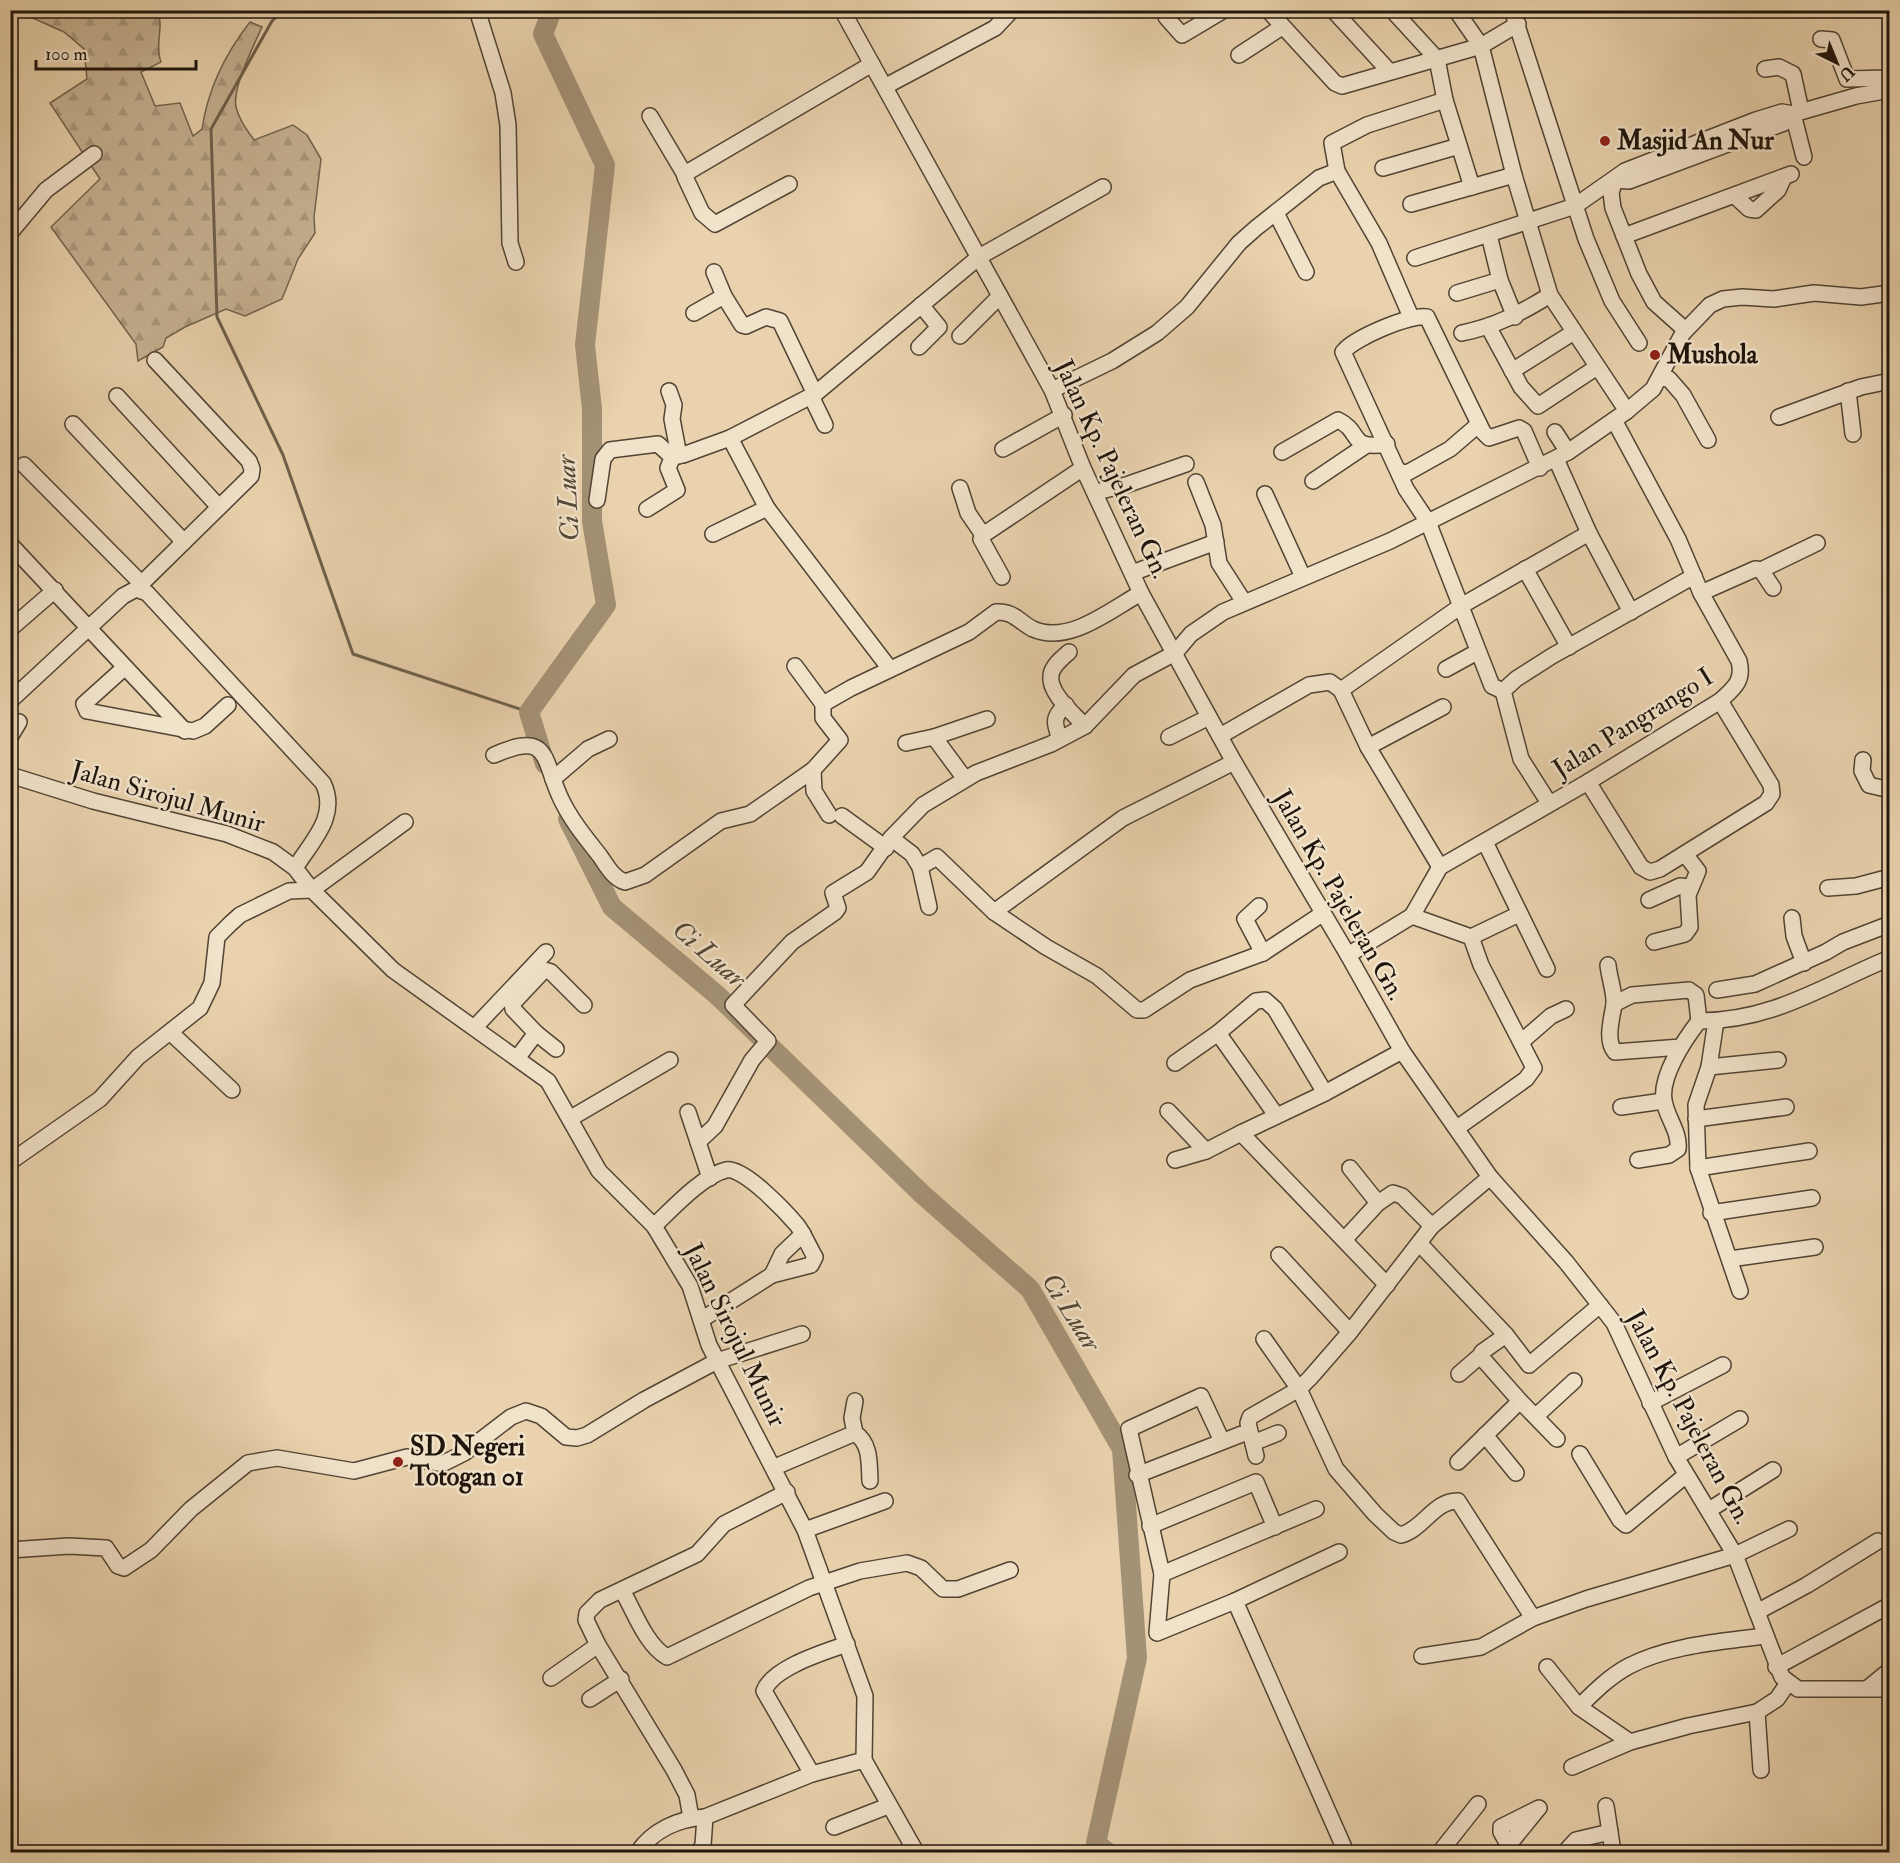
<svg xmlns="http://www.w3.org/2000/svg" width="1900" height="1863" font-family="'IM FELL Double Pica',serif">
	<defs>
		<pattern id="forest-firs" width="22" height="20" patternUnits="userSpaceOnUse" patternTransform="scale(1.5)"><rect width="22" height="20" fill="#c6b292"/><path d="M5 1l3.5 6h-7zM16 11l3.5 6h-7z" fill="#aa987d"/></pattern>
	</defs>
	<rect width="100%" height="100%" fill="#e9d2ad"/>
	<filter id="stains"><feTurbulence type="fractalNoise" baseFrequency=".00333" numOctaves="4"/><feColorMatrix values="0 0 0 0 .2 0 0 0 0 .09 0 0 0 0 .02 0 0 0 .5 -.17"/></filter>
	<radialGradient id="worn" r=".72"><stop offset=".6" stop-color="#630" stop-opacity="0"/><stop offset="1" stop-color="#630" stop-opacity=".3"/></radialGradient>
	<path fill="url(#forest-firs)" stroke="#72644f" stroke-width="1.5" d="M17,11h140c8,14 -3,33 4,51l-20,10 14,34 25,-3 13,33 9,-7c6,-41 23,-75 48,-107l12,5c-8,18 -30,61 -26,80 3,13 11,23 18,33l39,-15 14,10 14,24 -7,58 1,16 -17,26 -16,40 -37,17 -19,-7 -41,18 -19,11 -3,9 -25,14 -2,-17 -85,-117 49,-48 -50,-76 37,-24 -3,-30 -20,-17z"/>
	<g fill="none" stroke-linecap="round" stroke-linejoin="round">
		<path stroke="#6e604c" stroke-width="3" d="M284,10l-12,11 -61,108 6,188 66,138 70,199 176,58"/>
		<g stroke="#a49276" stroke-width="20">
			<path d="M545,764l-16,-52 77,-107 -14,-84v-112l-7,-64 20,-180 -62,-131 9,-24"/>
			<path d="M568,819l44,88 105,88 205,199 108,95 92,160 15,209 -41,185 11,9"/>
		</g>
		<g stroke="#514434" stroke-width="18">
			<g id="minor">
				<path d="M477,10l26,83 5,32 2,118 6,19"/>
				<path d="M842,10l210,380 31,78 58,125 93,169 114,193 54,96 88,126 76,85 48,61 62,134 59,98 47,122 16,12h92"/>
				<path d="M1268,10l67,73 7,3 139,-40 37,-22"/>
				<path d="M1333,10l56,61"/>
				<path d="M1392,10l45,49 8,41 27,87"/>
				<path d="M1456,10l25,36 33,129 36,120 77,116"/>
				<path d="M1512,10l74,229 26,62 27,42"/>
				<path d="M1166,17l16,18 42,-25"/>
				<path d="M1821,39l11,1 15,39 43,-1"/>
				<path d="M1239,55l43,-28"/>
				<path d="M1765,69l14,-2 14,7 8,37"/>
				<path d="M886,86l109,-58 17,-18"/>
				<path d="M1793,114l11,43"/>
				<path d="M650,116l35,59"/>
				<path d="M1383,168l76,-22"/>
				<path d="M1615,180l14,1 155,-58 9,-9"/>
				<path d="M1615,180l-4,13 2,15 26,66 15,28 28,25"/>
				<path d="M789,184l-74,40 -13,-11 -17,-36 3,-5 184,-108"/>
				<path d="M1735,196l14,13 7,1 22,-20 6,-13"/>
				<path d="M1411,204l103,-29"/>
				<path d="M1276,213l30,59"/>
				<path d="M10,233l36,-43 48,-36"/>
				<path d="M1489,235l11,45 15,37"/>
				<path d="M1624,236l167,-62"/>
				<path d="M1415,258l160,-52 50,-35 131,-51 26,-8 11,2 63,-18 34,-6"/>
				<path d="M714,272l10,24 18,29 4,1 20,-9 14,4 35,73"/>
				<path d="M1457,293l43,-13"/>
				<path d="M694,313l30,-17"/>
				<path d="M1411,317l-32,-74 -42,-72 -5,-28 35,-18 78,-25"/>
				<path d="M1489,328l32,59 17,19 59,-39"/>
				<path d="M1462,333c34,-7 59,-20 88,-38"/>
				<path d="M960,336l40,-40"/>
				<path d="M919,347l20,-20 -18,-22"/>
				<path d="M1512,371l62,-39"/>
				<path d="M1660,378l9,1 14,16 25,45"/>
				<path d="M1052,390l60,-29 45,-28 30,-26 52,-64 17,-15 63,-50 18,-7"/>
				<path d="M669,391l5,14 -2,14 7,37"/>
				<path d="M1848,391l5,43"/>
				<path d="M117,396l102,111"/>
				<path d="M811,396l14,29"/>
				<path d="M1779,417l82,-30 29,-6"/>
				<path d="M73,424l111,118"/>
				<path d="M1555,432l13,20"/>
				<path d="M730,438l37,70 123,161"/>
				<path d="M1003,449l61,-34"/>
				<path d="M1282,452l56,-32c25,12 9,30 49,24"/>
				<path d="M1556,459l33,74 42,79"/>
				<path d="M24,465l118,119"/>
				<path d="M1401,472l6,1 43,-24 29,-25"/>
				<path d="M1313,481l52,-35"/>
				<path d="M1196,482l17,43 6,38 25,39"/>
				<path d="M960,488l8,25 15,22"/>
				<path d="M1096,492l30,-7 60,-21"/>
				<path d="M1265,494l38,83"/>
				<path d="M597,500l6,-41 7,-9 48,-6 12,11h13l47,-17 85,-44 164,-137 124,-70"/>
				<path d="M647,509l30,-19 -9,-22 5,-12"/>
				<path d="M713,534l54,-26"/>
				<path d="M10,544l175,187"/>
				<path d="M1525,569l44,78"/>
				<path d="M1761,570l56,-27"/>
				<path d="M1132,573l84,-31"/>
				<path d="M1002,577l-21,-38 2,-4 100,-67"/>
				<path d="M136,589l115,-113 1,-7 -3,-8 -94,-101"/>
				<path d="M1701,593l54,-24 6,1 12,18"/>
				<path d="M10,629l45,-39"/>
				<path d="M1069,652c-7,6 -17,14 -18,23 -3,18 23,39 34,51"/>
				<path d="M795,666l28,38"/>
				<path d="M124,668l-40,36 3,7 106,20 12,-5 23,-21"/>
				<path d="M1446,669l31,-17"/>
				<path d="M1341,690l120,-84 128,-73"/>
				<path d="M1503,691l-11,-5 -64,-164 -22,-33 -63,-137c11,-14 67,-38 84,-35l56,115 6,6 30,-10 5,3 16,37"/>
				<path d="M1503,691l13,-12 36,-23 142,-80"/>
				<path d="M1503,691l18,68 28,44"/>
				<path d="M10,701l113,-105 13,-7 11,4 176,190c16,33 -11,58 -28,85"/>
				<path d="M1220,736l89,-51 21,-3 11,8 27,57 72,120"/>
				<path d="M10,737l9,-15"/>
				<path d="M1169,737l40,-20"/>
				<path d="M1060,739c-6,-16 -8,-22 6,-34"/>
				<path d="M906,743l28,-6"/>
				<path d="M1368,747l75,-40"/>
				<path d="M494,755c57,-25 48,4 67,44 10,21 24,38 39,57 7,10 13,22 25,26l20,-7 76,-54 29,-7 63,-44"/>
				<path d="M1863,760l-1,11 7,14 21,5"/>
				<path d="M10,775l83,26 134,33 46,18 22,16 17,22 81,80 155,111 51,90 55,55 36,60 19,59 96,185 60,166 -1,64 52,92"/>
				<path d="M553,779l35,-30 21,-10"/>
				<path d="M965,779l-31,-42 53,-18"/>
				<path d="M1588,782l53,85 9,5 10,-3 106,-66 6,-9 -1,-9 -51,-84"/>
				<path d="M829,815l-15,-24 -1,-21 27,-30 -17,-22v-14l28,-16 118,-56 27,-20c18,-1 23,10 37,17 36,16 77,-19 108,-36"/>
				<path d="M842,816l44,32"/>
				<path d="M891,838l21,16 8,13 17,-10 57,55 52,35 51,29 40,34h7l46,-30 73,-27 59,-39"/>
				<path d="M1485,842l62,127"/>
				<path d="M920,867l9,40"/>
				<path d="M1828,888l28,-2 34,-9"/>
				<path d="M1649,900l31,-14 11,1"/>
				<path d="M1259,906l-14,13 18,34"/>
				<path d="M994,912l129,-94 111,-56"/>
				<path d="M1412,916l59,21 10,28 53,103 -8,11 -69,49"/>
				<path d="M1792,918l2,18 10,27"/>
				<path d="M1471,937l48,-23"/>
				<path d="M1654,942l31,-8 5,-7 -2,-32 10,-24 -13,-17"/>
				<path d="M1348,955l64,-39 28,-49 148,-85 132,-81c14,-13 24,-20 19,-40l-38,-68 -23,-54 -64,-119"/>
				<path d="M1608,965c1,12 7,28 6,39 -2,15 -9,36 1,48l66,-5"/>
				<path d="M1717,990l38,-6 71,-32 17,-10 47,-18"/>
				<path d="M1614,1004l18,-9 57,-5 7,5 3,26"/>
				<path d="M1716,1021l-7,46 -13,38 2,63 42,123"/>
				<path d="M475,1027l71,-75"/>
				<path d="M171,1033l61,57"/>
				<path d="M536,1033l20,16"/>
				<path d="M1218,1033l58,82"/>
				<path d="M1521,1042l30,-26 15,-7"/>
				<path d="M518,1057l18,-24 -23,-24 -1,-5 32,-34 7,2 33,33"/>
				<path d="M1175,1063l43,-30 38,-32 9,-1 10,9 50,84"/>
				<path d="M1709,1067l69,-7"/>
				<path d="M1621,1107l42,-6"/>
				<path d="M1168,1111l38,40"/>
				<path d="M688,1112l22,66"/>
				<path d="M571,1118l99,-58"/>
				<path d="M1696,1119l90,-12"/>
				<path d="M1241,1133l84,-40 77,-42"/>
				<path d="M698,1142l17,-16 37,-66 16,-19 -35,-36 59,-63 43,-30 3,-4 -5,-15 34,-21 24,-34 32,-33 53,-32 75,-29 34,-18 49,-51 41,-22 16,-19 32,-22 167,-71 178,-89 59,-41 26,-22 30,-56 27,-28 13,-6 19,-2 32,2 40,-6 47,4 29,-4"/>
				<path d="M1175,1160l31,-9 35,-18 146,152"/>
				<path d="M1638,1160l31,-5 9,-6c2,-18 -12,-32 -14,-49 -4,-24 21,-61 35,-79 75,0 125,-36 191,-63"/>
				<path d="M10,1162l90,-63 38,-42 62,-49 12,-25 5,-46 13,-13 10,-9 49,-24 23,-1 93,-68"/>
				<path d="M1350,1168l28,35"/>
				<path d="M1698,1168l111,-17"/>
				<path d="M1711,1213l101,-15"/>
				<path d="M654,1226c18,-17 48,-50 72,-56 17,-4 60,42 71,55 7,9 12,22 18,32l-4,8 -39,10 -71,45"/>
				<path d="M1344,1240l34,-37 15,-10 9,3 30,30"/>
				<path d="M1419,1243l87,92 23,30 71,-60"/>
				<path d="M1279,1255l71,77"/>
				<path d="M1730,1259l85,-12"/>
				<path d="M772,1275l10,-21 21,-20"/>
				<path d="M1264,1339l35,50 37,80 39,45 19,18 7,3c22,-6 34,-35 57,-34l75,117"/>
				<path d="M1459,1374l22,-19"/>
				<path d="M855,1401l-3,17 3,15"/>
				<path d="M1520,1401l37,38"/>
				<path d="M1650,1403l73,-38"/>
				<path d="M1536,1416l38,-35"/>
				<path d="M1485,1435l31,38"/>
				<path d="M1222,1441l-21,-45 -72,33 33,145 -5,59 78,-32 111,251"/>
				<path d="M1253,1443l25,-10"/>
				<path d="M1580,1454l40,66 6,5 60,-50"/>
				<path d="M1256,1456l-8,-33 2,-6 49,-28 11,-11 40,-46 82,-106 58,-49"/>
				<path d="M1676,1457l64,-38"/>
				<path d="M1458,1462l62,-61 -38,-43v-6l24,-17"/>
				<path d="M775,1467l80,-34c16,11 14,30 15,48"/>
				<path d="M1137,1475l105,-41"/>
				<path d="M1709,1510l64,-40"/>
				<path d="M1150,1526l106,-44 19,45"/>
				<path d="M805,1530l80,-29"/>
				<path d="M10,1550l59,-4 37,2 12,18 6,2 27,-18 40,-41 57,-46 29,-5 77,13 53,-14 35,7 22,-11 47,-36 15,-6 15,5 25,21 11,1 10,-3 57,-35 73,-39 85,-27"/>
				<path d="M1162,1574l154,-65"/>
				<path d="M622,1590c12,21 24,55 45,67l142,-69 51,-17 47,-8 14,5 22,21h15l52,-19"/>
				<path d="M1235,1601l104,-49"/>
				<path d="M1757,1612l50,-27 71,-44"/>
				<path d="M1422,1656l59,-9 52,-29 53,-19 149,-44 54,-26"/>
				<path d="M1547,1667l32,40 51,35"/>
				<path d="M1776,1667l114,-62"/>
				<path d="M551,1678l47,-33"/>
				<path d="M1868,1688l22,-18"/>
				<path d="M590,1699l31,-20"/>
				<path d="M1579,1707c15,-15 31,-31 50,-41 41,-21 91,-24 135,-30"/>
				<path d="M1757,1712l4,58"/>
				<path d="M1572,1767l58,-25 58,-16 69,-14 20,-13 11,-16"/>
				<path d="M812,1774l-48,-83c9,-24 61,-39 83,-47"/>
				<path d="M1606,1806l7,46"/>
				<path d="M691,1818l-4,-23 -13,-25 -76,-125 -12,-25 1,-7 13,-13 97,-46 27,-30 63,-32"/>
				<path d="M834,1827l54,-21"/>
				<path d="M1509,1846l-8,-14v-5l38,-19"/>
				<path d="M638,1852c15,-22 40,-33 67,-35l107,-43 52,-14"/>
				<path d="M699,1852l4,-7 2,-28"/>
				<path d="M1440,1852l38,-48"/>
				<path d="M1503,1852l34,-42"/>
				<path d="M1565,1852l11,-12 34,-8"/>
			</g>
		</g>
		<use href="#minor" stroke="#f1e2ca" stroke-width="15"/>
	</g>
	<g fill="#8f2418" stroke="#f1e2ca" stroke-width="2">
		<circle cx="1605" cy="141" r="6"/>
		<circle cx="1655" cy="355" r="6"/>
		<circle cx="398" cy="1462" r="6"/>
	</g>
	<g text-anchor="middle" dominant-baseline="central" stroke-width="5" stroke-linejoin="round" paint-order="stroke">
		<g font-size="26" font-weight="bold" fill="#1e150c" stroke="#f1e2ca" text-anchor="start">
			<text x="1617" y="141">Masjid An Nur</text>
			<text x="1667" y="355">Mushola</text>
			<text x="410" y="1447">SD Negeri<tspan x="410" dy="30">Totogan 01</tspan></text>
		</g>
		<g font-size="26" fill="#1e150c" stroke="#f1e2ca">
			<text transform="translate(1112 469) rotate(65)">Jalan Kp. Pajeleran Gn.</text>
			<text transform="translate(1633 723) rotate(-32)">Jalan Pangrango I</text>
			<text transform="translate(168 797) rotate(16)">Jalan Sirojul Munir</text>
			<text transform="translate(1339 895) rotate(60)">Jalan Kp. Pajeleran Gn.</text>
			<text transform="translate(735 1335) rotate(64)">Jalan Sirojul Munir</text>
			<text transform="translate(1689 1417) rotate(62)">Jalan Kp. Pajeleran Gn.</text>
		</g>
		<g font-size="27" font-style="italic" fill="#544736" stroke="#f1e2ca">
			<text transform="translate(568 498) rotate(-93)">Ci Luar</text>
			<text transform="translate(709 954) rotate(41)">Ci Luar</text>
			<text transform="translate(1071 1312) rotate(58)">Ci Luar</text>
		</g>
	</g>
	<rect width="1900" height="1863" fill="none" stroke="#e9d2ad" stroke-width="36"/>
	<rect x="12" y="12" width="1876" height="1839" fill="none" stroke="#1e150c" stroke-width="3"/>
	<rect x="18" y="18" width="1864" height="1827" fill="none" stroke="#1e150c" stroke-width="1.5"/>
	<g transform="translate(1837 63) rotate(137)" stroke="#f1e2ca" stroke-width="4.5" paint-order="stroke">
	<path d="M0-4.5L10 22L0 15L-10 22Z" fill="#1e150c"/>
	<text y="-9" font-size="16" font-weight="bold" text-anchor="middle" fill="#1e150c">U</text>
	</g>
	<path d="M36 60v9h160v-9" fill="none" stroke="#1e150c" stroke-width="3"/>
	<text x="45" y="60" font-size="18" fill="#1e150c" stroke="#f1e2ca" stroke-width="4.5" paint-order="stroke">100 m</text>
	<rect width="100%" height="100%" filter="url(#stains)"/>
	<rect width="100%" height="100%" fill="url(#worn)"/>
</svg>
